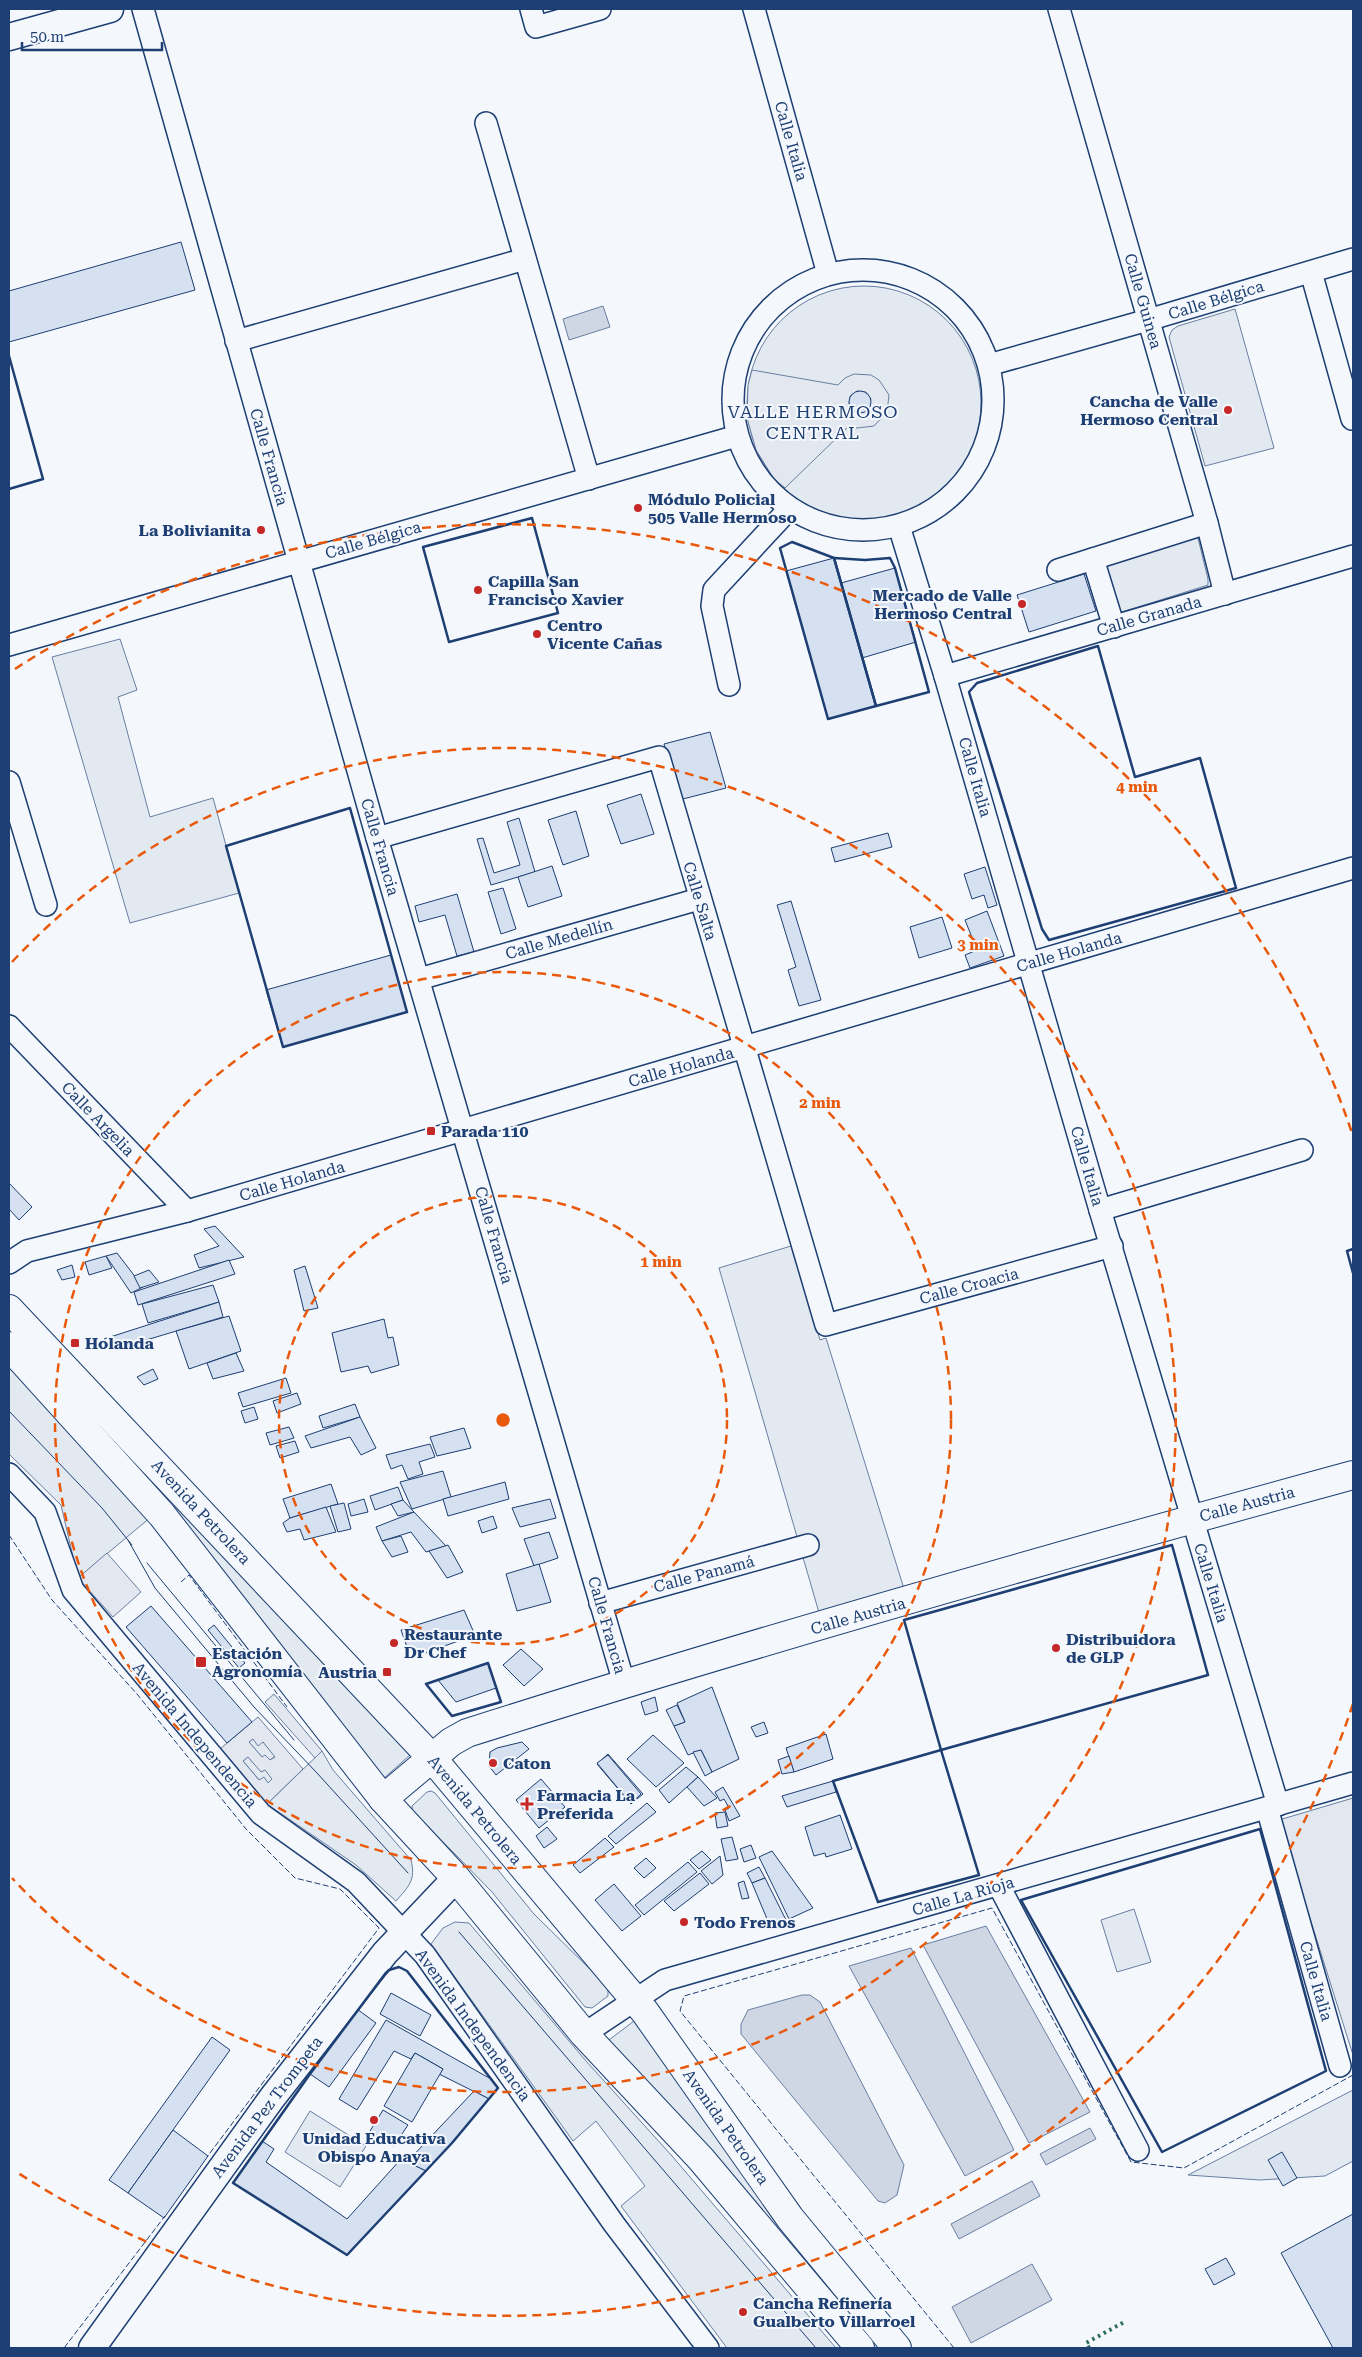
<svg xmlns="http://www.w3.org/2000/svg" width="1362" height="2357" font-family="'Roboto Serif',serif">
	<rect width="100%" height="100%" fill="#f4f7fb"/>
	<g fill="#e3e9f0" stroke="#687fa3">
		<circle cx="864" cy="403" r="117"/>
		<path d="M1235,309l39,139 -69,18 -36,-129 3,-7 6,-4z"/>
		<path d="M1195,536l3,2 10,41v6l-89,28 -15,-51z"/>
		<path d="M120,639l17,51 -19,7 32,120 63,-19 26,95 -109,30 -78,-266z"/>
		<path d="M791,1246l29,94 6,-2 79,254 -85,24 -101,-348z"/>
		<path d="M9,1323l401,432 -27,24 -343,-416 -31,-30z"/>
		<path d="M9,1367l23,20 119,130 -73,61 -17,-73 -52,-51z"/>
		<path d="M253,1739l10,3 12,14 -5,4 -8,-3 -13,-15z"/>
		<path d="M322,1751l11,19 78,90c5,20 -2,26 -15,41l-40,-36 -89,-61z"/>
		<path d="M248,1757l14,15 3,-3 8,10 -5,4 -8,-2 -17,-20z"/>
		<path d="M431,1791l4,2 99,121 70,69 4,6v7l-16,12 -7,-1 -93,-115 -80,-82v-4l15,-14z"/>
		<path d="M1134,1909l17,53 -34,10 -16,-52z"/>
		<path d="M455,1922l14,1 117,138 86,95 164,192h-109l-106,-142 24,-20 -49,-65 -23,20 -142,-197 12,-16z"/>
		<path d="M638,2018l246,330h-11l-268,-305z"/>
		<path d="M1353,2090v71l-28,15 -65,4 -72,-5z"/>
		<path d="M310,2111l56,35 -26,41 -55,-35z"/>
	</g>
	<g fill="#e3e8f0" stroke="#687fa3" fill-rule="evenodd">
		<path d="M752,370l86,15 7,-7 9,-4 17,1 8,5 10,15 -2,17 -13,14 -17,2 -8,-2 -64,62 -11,-9 -18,-29 -9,-32 1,-33zM857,391l9,1 5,7 -2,8 -6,5 -9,-1 -5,-7 1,-8z"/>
		<path d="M107,1553l34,39 -28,25 -35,-39z"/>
		<path d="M274,1694l48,57 -7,7 -50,-56z"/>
		<path d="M258,1717l45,52 -36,35 -47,-55zM253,1739l5,7 5,-4 12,15 -5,3 -5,-5 -3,2 -13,-15zM248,1757l13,15 4,-2 7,9 -4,4 -4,-6 -5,3 -16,-19z"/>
		<path d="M1353,1798v257l-74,-235z"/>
	</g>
	<g fill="#cfd7e4" stroke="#687fa3">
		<path d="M603,306l7,21 -41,13 -6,-21z"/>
		<path d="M986,1926l104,186 -61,31 -106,-198z"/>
		<path d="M911,1948l103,202 -49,26 -116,-210z"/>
		<path d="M802,1995h8l10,7 84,163 -7,30 -12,8 -7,-2 -137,-167v-10l7,-14z"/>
		<path d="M1090,2128l6,11 -50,26 -6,-11z"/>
		<path d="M1032,2181l8,15 -81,43 -8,-15z"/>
		<path d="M1032,2264l20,36 -81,43 -19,-36z"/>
	</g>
	<g fill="#d5e0f0" stroke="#1d3f73">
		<path d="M181,242l14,48 -186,52v-51z"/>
		<circle cx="860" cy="402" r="11"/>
		<path d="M834,558l42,148 -48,13 -42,-148z"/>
		<path d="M895,568l21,74 -54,16 -21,-75z"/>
		<path d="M1084,574l12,37 -67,21 -12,-37z"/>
		<path d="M710,732l16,56 -47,12 -15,-56z"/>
		<path d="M641,794l13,40 -33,10 -14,-39z"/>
		<path d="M576,811l13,45 -26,9 -15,-45z"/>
		<path d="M519,818l16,54 -44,13 -14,-46 6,-1 11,35 26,-8 -13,-43z"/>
		<path d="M888,833l4,14 -57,15 -4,-14z"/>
		<path d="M552,866l10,30 -34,11 -10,-30z"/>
		<path d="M985,867l12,38 -9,3 -4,-13 -12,4 -8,-25z"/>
		<path d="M503,888l13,41 -15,5 -13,-42z"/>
		<path d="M457,894l17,58 -17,4 -12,-41 -26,7 -4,-16z"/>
		<path d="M791,901l30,99 -22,6 -11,-36 8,-3 -19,-62z"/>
		<path d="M987,911l17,45 -34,12 -5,-13 12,-5 -12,-30z"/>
		<path d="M942,917l10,31 -33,10 -9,-31z"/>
		<path d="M391,955l16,57 -124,35 -17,-57z"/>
		<path d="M9,1183l23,24 -13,13 -10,-11z"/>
		<path d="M215,1226l29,31 -45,11 -5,-13 25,-9 -15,-17z"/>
		<path d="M117,1253l26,34 -12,6 -25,-37z"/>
		<path d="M106,1256l6,12 -23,7 -4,-13z"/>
		<path d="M229,1260l6,14 -97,31 -4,-13z"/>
		<path d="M72,1265l3,12 -13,3 -5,-10z"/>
		<path d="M305,1266l13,42 -14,3 -10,-41z"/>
		<path d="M149,1270l10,12 -19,6 -6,-12z"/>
		<path d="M213,1285l6,17 -71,21 -6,-19z"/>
		<path d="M219,1302l4,15 -110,33 -9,-11z"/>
		<path d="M229,1316l12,35 -52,18 -13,-38z"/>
		<path d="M384,1319l4,19 5,-1 6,28 -28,8 -3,-7 -27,6 -9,-39z"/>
		<path d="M236,1353l8,18 -31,8 -6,-16z"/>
		<path d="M153,1369l5,10 -14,6 -7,-8z"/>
		<path d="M286,1378l5,15 -48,14 -5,-14z"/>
		<path d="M297,1393l4,11 -24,9 -4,-12z"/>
		<path d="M355,1404l5,13 -37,11 -4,-12z"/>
		<path d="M254,1407l4,12 -13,4 -4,-12z"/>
		<path d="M360,1417l16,31 -15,7 -11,-18 -39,11 -6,-12z"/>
		<path d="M289,1427l5,11 -24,7 -4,-12z"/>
		<path d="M464,1428l7,20 -34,8 -7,-19z"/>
		<path d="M295,1441l4,11 -19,6 -4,-12z"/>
		<path d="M430,1444l5,13 -16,5 4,12 -15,5 -6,-14 -11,4 -5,-14z"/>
		<path d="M443,1471l8,26 -39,12 -12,-27z"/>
		<path d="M505,1482l4,17 -61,17 -5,-17z"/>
		<path d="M331,1484l7,20 -48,14 -7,-19z"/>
		<path d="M398,1487l5,13 -28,10 -5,-14z"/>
		<path d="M364,1499l4,13 -17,4 -3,-12z"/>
		<path d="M550,1499l6,19 -36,9 -8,-19z"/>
		<path d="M403,1500l11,12 -16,4 -7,-12z"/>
		<path d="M344,1503l7,26 -13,3 -8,-26z"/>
		<path d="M326,1507l10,25 -32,8 -4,-11 -13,3 -4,-9 7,-5z"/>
		<path d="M414,1512l32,34 -20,6 -15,-20 -29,9 -6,-14z"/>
		<path d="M493,1516l4,12 -15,5 -4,-12z"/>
		<path d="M549,1532l9,26 -24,8 -10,-27z"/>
		<path d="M401,1536l7,16 -16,5 -10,-16z"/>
		<path d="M448,1545l15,27 -16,6 -18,-27z"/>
		<path d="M539,1564l12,38 -34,9 -11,-37z"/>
		<path d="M151,1606l101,116 -25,21 -101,-116z"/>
		<path d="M464,1610l11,25 -64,23 -10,-28z"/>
		<path d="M214,1625l31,38 -6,5 -31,-38z"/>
		<path d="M521,1649l22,20 -19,17 -21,-21z"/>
		<path d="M488,1663l8,25 -40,14 -18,-22z"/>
		<path d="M712,1687l27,72 -27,13 -11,-22 -13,5 -14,-29 11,-4 -8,-19z"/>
		<path d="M655,1697l3,14 -13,4 -4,-13z"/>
		<path d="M677,1705l8,17 -11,4 -8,-16z"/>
		<path d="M764,1722l4,11 -12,4 -5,-10z"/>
		<path d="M826,1734l7,25 -39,13 -8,-24z"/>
		<path d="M653,1735l31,28 -28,24 -29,-28z"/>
		<path d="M522,1742l7,7 -33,26 -7,-9 1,-14 7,-4z"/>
		<path d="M701,1750l11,22 -7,4 -12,-24z"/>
		<path d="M608,1754l35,40 -12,10 -34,-40z"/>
		<path d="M608,1755l33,39 -10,10 -34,-41z"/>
		<path d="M789,1756l5,16 -12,2 -4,-14z"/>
		<path d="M686,1767l12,10 -29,26 -10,-13z"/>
		<path d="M698,1777l19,21 -13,8 -17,-19z"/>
		<path d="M541,1779l24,28 -26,21 -23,-28z"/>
		<path d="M833,1781l3,11 -49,15 -5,-11z"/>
		<path d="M723,1787l17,29 -11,5 -4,-11 4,-2 -5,-9 -4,2 -5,-9z"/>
		<path d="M647,1803l9,9 -40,32 -8,-8z"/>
		<path d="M725,1812l3,14 -11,2 -2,-15z"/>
		<path d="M840,1815l12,34 -26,8 -1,-4 -11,3 -9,-29z"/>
		<path d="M547,1827l10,12 -13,9 -8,-12z"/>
		<path d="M732,1837l6,22 -12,2 -5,-22z"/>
		<path d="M605,1838l9,9 -34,26 -7,-8z"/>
		<path d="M751,1845l5,13 -12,4 -4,-13z"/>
		<path d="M702,1851l9,9 -12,9 -9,-9z"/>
		<path d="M772,1851l41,57 -24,11 -30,-62z"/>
		<path d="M720,1856l3,19 -11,9 -11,-13z"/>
		<path d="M646,1858l10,10 -12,10 -10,-10z"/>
		<path d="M688,1862l9,10 -53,43 -9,-10z"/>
		<path d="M759,1867l6,11 -13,5 -5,-10z"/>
		<path d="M700,1873l9,11 -35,27 -10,-10z"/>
		<path d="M765,1878l21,42 -16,6 -18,-43z"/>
		<path d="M744,1881l5,17 -7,1 -4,-16z"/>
		<path d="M614,1884l27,32 -19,15 -27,-31z"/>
		<path d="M391,1993l40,22 -11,21 -40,-22z"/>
		<path d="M357,2009l19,14 -47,64 -19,-13z"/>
		<path d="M386,2020l105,59 7,9 -9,11 -50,-25 4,-5 -28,-16 -4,6 -17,-8 -37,59 -18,-11z"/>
		<path d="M212,2037l18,13 -102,143 -19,-13z"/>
		<path d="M415,2053l28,16 -31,53 -28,-16z"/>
		<path d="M474,2091l15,8 -37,44 -26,28 -19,-9z"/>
		<path d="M383,2110l25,15 -14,21 -24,-15z"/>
		<path d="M173,2130l35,26 -44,62 -36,-25z"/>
		<path d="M262,2141l12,8 -8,13 81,57 54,-60 25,12 -79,84 -114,-72z"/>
		<path d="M1282,2152l15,26 -14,8 -15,-26z"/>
		<path d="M1353,2214v134h-20l-52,-95z"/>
		<path d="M1226,2258l9,16 -21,11 -9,-16z"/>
	</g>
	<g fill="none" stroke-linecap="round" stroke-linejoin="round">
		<g stroke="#1d3f73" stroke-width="24">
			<g id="minor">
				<path d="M143,9l234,829 247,845"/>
				<path d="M531,9l5,18 64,-18"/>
				<path d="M754,9l74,265"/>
				<path d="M1059,9l148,514 18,71"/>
				<path d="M486,123l103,356"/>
				<circle cx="863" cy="400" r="130"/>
				<path d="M1311,272l41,147"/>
				<path d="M236,341l289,-82"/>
				<path d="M992,364l156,-44 205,-61"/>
				<path d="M899,526l46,150 155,534 178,595"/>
				<path d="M1093,559l21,68"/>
				<path d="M1058,570l149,-47"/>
				<path d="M9,645l728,-209"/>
				<path d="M945,676l408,-120"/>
				<path d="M729,685l-17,-79 2,-16 75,-81"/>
				<path d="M9,782l37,123"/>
				<path d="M377,838l282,-81 167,568 286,-79"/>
				<path d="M419,979l280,-80"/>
				<path d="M9,1026l178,185"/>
				<path d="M1100,1210l202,-60"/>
				<path d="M9,1263l18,-12 160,-40 1166,-343"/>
				<path d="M9,1474l36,38 28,78 188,224 95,68 69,73 189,269 94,124"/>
				<path d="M600,1603l208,-58"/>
				<path d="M1267,1808l73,258"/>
				<path d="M999,1886l139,264"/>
				<path d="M584,2034l81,-54 688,-197"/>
			</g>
		</g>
		<g stroke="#1d3f73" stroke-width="29">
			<g id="major">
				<path d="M9,37l101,-28"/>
				<path d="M92,2348l180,-250 113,-145 71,-75"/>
			</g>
		</g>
		<g stroke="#1d3f73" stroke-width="30">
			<g id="highway">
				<path d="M9,1309l423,449 213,254 145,206 107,130"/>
				<path d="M9,1346l153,169 221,284 73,79 128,156 117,125 159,189"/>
				<path d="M383,1799l68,-57 16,-9c293,-93 589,-177 886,-258"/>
			</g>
		</g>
		<use href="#minor" stroke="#f4f7fb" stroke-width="21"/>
		<use href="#major" stroke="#f4f7fb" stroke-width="26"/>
		<use href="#highway" stroke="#f4f7fb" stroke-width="28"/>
		<g stroke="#1d3f73" stroke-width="1">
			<path d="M9,1411l93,97 30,37"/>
			<path d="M128,1540l27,48 99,119 63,66 91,100"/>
			<path d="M147,1563l147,177"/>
			<path d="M459,1932l357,416"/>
		</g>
		<path stroke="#2c6c60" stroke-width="4" stroke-dasharray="2.5 4" stroke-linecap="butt" d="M1089,2348l-3,-5 40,-22"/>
		<g stroke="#1d3f73" stroke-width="1" stroke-dasharray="6 2.5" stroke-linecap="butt">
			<path d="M9,1535l43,65 85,94 109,135 49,49 45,11 39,39 -172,229"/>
			<path d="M181,1582l8,-7 98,132"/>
			<path d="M64,2348l101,-132"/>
			<path d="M954,2348l-274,-337 4,-15 308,-88 139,254 53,6 169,-93"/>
		</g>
		<g stroke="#1d3f73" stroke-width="2.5">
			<path d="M9,356l34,123 -34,10"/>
			<path d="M532,518l26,95 -109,29 -26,-95z"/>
			<path d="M792,542l42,16 42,148 -48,13 -48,-171z"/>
			<path d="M834,558l31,2 25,-2 5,10 34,124 -53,14z"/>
			<path d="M1098,646l37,131 65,-19 36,130 -187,52 -7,-11 -73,-237 8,-9z"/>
			<path d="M350,808l57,204 -124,35 -57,-201z"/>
			<path d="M1353,1249l-6,2 6,22"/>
			<path d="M1172,1545l36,130 -267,75 -37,-130z"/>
			<path d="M488,1663l13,39 -49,14 -26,-32z"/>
			<path d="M941,1750l38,125 -101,27 -45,-121z"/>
			<path d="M1260,1829l66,242 -164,81 -141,-252z"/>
			<path d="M399,1967l8,4 91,117 -46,55 -105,112 -114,-72 77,-109 75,-100 4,-4z"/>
		</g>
	</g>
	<g fill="none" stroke="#e8590c" stroke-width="2.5" stroke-dasharray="9 6">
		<circle cx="503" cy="1420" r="224"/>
		<circle cx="503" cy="1420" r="448"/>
		<path d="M12 962A672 672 0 1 1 12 1878"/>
		<path d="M1353 1704A896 896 0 0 1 15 2171M15 669A896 896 0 0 1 1353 1136"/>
	</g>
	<g fill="#c62828" stroke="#f4f7fb" stroke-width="2">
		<circle cx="1228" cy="410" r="5"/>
		<circle cx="638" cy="508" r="5"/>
		<circle cx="261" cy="530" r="5"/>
		<circle cx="478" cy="590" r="5"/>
		<circle cx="1022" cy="604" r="5"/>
		<circle cx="537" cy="634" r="5"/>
		<rect x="426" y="1126" width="10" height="10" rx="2.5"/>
		<rect x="70" y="1338" width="10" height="10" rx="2.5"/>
		<circle cx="394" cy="1643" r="5"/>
		<circle cx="1056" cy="1648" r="5"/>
		<rect x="195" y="1656" width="12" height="12" rx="2.5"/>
		<rect x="382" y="1667" width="10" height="10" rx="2.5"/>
		<circle cx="493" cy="1763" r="5"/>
		<path d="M524.5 1796.5h5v5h5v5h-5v5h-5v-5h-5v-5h5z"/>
		<circle cx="684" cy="1922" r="5"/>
		<circle cx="374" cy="2120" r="5"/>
		<circle cx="743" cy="2312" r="5"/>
	</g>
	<g text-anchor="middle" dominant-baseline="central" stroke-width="4" stroke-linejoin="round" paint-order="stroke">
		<g font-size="16" fill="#1d3f73" stroke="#f4f7fb">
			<text transform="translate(791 141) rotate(74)">Calle Italia</text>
			<text transform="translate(1216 300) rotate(-17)">Calle Bélgica</text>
			<text transform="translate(1143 301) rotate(74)">Calle Guinea</text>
			<text transform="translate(269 457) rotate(74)">Calle Francia</text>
			<text transform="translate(373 540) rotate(-16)">Calle Bélgica</text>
			<text transform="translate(1149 616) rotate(-16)">Calle Granada</text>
			<text transform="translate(975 777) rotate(74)">Calle Italia</text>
			<text transform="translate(380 847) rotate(74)">Calle Francia</text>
			<text transform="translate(700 901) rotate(73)">Calle Salta</text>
			<text transform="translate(559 939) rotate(-16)">Calle Medellín</text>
			<text transform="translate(1069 952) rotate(-16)">Calle Holanda</text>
			<text transform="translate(681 1067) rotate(-16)">Calle Holanda</text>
			<text transform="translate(98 1119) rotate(46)">Calle Argelia</text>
			<text transform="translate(1087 1166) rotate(74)">Calle Italia</text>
			<text transform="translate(292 1181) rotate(-16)">Calle Holanda</text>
			<text transform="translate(494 1235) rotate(74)">Calle Francia</text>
			<text transform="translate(969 1286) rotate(-15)">Calle Croacia</text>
			<text transform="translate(1247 1504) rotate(-15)">Calle Austria</text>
			<text transform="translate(201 1512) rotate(47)">Avenida Petrolera</text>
			<text transform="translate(704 1574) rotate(-15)">Calle Panamá</text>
			<text transform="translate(1211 1583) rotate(73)">Calle Italia</text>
			<text transform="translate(858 1616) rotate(-16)">Calle Austria</text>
			<text transform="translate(607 1625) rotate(74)">Calle Francia</text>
			<text transform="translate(195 1735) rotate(50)">Avenida Independencia</text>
			<text transform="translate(475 1810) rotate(50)">Avenida Petrolera</text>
			<text transform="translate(963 1896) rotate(-16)">Calle La Rioja</text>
			<text transform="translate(1316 1981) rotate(74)">Calle Italia</text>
			<text transform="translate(473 2025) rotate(54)">Avenida Independencia</text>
			<text transform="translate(267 2107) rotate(-53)">Avenida Pez Trompeta</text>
			<text transform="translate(726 2127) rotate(55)">Avenida Petrolera</text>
		</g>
		<g font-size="16" font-weight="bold" fill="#1d3f73" stroke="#f4f7fb" text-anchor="start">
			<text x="1218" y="401" text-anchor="end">Cancha de Valle<tspan x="1218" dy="18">Hermoso Central</tspan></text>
			<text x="648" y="499">Módulo Policial<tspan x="648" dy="18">505 Valle Hermoso</tspan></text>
			<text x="251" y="530" text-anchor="end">La Bolivianita</text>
			<text x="488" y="581">Capilla San<tspan x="488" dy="18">Francisco Xavier</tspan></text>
			<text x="1012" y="595" text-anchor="end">Mercado de Valle<tspan x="1012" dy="18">Hermoso Central</tspan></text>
			<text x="547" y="625">Centro<tspan x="547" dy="18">Vicente Cañas</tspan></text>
			<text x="441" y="1131">Parada 110</text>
			<text x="85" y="1343">Holanda</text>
			<text x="404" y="1634">Restaurante<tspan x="404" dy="18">Dr Chef</tspan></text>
			<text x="1066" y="1639">Distribuidora<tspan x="1066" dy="18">de GLP</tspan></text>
			<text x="212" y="1653">Estación<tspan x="212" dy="18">Agronomía</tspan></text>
			<text x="377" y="1672" text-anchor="end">Austria</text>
			<text x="503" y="1763">Caton</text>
			<text x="537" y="1795">Farmacia La<tspan x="537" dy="18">Preferida</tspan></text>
			<text x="694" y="1922">Todo Frenos</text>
			<text x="374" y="2138" text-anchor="middle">Unidad Educativa<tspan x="374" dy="18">Obispo Anaya</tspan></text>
			<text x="753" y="2303">Cancha Refinería<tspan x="753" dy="18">Gualberto Villarroel</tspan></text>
		</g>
		<g font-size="18" letter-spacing="1" fill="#1d3f73" stroke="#f4f7fb">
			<text x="813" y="411">VALLE HERMOSO<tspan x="813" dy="21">CENTRAL</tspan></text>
		</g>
	</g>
	<circle cx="503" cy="1420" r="8" fill="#e8590c" stroke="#f4f7fb" stroke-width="2.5"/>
	<g font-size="15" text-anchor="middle" font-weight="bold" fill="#e8590c" stroke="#f4f7fb" stroke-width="4" stroke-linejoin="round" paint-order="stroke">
		<text x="1137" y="792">4 min</text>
		<text x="978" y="950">3 min</text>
		<text x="820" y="1108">2 min</text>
		<text x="661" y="1267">1 min</text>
	</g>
	<rect width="1362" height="2357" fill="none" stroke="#1d3f73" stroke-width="20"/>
	<path d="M22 42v8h140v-8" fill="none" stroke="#1d3f73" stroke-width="2.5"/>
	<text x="30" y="42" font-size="15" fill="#1d3f73" stroke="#f4f7fb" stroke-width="4" paint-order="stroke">50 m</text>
</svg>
